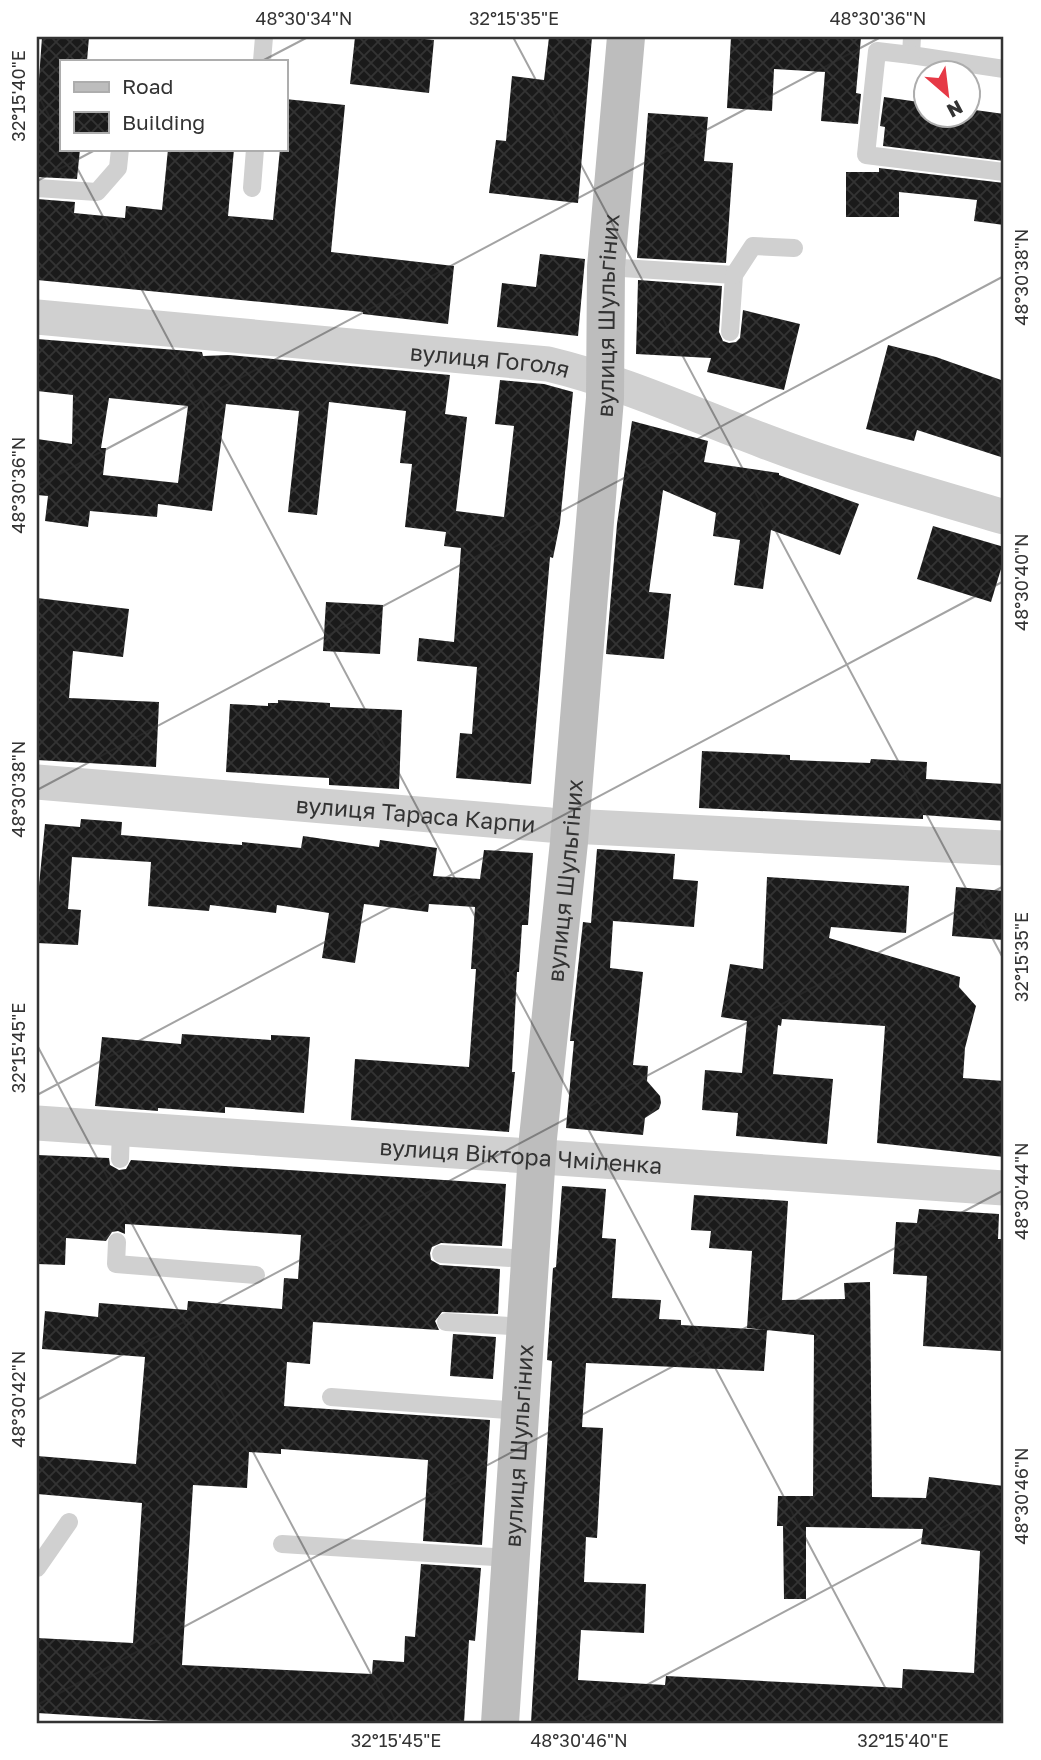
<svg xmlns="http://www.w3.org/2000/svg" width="1041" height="1760" font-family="'Golos Text',sans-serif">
	<defs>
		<pattern id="building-cross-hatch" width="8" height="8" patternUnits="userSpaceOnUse" patternTransform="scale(1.75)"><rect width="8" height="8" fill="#1a1a1a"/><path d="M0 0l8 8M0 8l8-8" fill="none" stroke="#333"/></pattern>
	</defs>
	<rect width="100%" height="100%" fill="#fff"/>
	<g fill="url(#building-cross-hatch)" fill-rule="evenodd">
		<path d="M42,37h47l-2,24h-26v88h19l-3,30 -40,-2v-70z"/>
		<path d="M355,37h50l29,3 -5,53 -79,-9z"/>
		<path d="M549,37h43l-14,166 -89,-10 7,-53 10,1 6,-65 32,4z"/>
		<path d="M731,37h130l-5,56 5,1 -3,30 -37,-3 4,-49 -51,-3 -2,42 -45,-3z"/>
		<path d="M884,97l42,6v13h42v-7l36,5v47l-121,-15 2,-19 -5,-1z"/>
		<path d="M285,99l60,6 -14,147 123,14 -6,58 -85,-10v-2l-326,-32v-81l38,3 -1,11 51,5 1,-12 36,4 6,-61h66l-6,67 45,4 7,-71h5z"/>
		<path d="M648,113l60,4 -4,44 29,2 -7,100 -89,-5z"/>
		<path d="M879,168l125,15v42l-30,-4 3,-21 -78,-8v25h-53v-45h33z"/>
		<path d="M540,254l45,5 -7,77 -81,-9 5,-44 34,4z"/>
		<path d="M638,280l84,6 -3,46 4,9 6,2 7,-1 4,-4 3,-28 57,14 -16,66 -77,-18 4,-14 -75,-4z"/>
		<path d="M37,339l165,13 1,4 26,-1 221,20 -5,39 22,3 -11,94 48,6 10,-91 -19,-2 5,-44 44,4 29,8 -13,131 -7,35 -3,-1 -19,227 -75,-6 4,-45 12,1 5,-67 -60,-6 2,-23 35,4 7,-94 -17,-2 2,-14 -41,-5 7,-63 -12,-1 6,-52 -77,-9 -12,113 -29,-3 11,-101 -73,-7 -14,107 -54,-7 -1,13 -67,-6 -2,16 -43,-6 3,-25 -11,-1v-56l35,5 1,-49 -36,-4zM109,398l79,8 -10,77 -75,-8 3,-27h-5z"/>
		<path d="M888,345l48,12 68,24v77l-87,-28 -3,11 -48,-12z"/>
		<path d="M632,421l76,20 -4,21 75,11v2l80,29 -19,51 -69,-25 -8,59 -29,-4 6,-45 -27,-4 3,-23 -53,-23 -14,102 22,2 -7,65 -58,-5 11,-130z"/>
		<path d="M933,526l71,21v12l-13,43 -74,-23z"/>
		<path d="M37,598l92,11 -6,48 -50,-6 -4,47 90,4 -3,65 -119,-7z"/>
		<path d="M326,602l57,3 -3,49 -57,-3z"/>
		<path d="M278,700l52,3v4l72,3 -3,79 -70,-4v-7l-103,-6 4,-68 38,2v-3h10z"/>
		<path d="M702,751l88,4v5l80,3 1,-4 56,3 -1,17 78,5v37l-81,-6v4l-224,-11z"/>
		<path d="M81,819l41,3 -1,13 121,10v-3l59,6 2,-12 76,11 1,-7 57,8 -4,28 47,3 4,-29 49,3 -5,72h-6l-3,47h-2l-5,100h3l-6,60 -158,-12 4,-61 114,8 7,-98h-5l4,-62 -46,-3 -1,8 -64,-8 -9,59 -33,-5 7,-45 -52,-8 -1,8 -66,-8 -1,6 -61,-5 3,-44 -79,-5 -4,52 13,1 -3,35 -41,-2v-37l8,-82 35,3z"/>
		<path d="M597,849l78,5 -2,25 25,2 -4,46 -81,-6 -3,47 33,4 -10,93 15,1 -1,15 13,15 1,7 -2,6 -14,9 -2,17 -77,-7 8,-87h-4l13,-119 8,1z"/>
		<path d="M767,877l142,9 -3,47 -75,-6 -2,11 131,39 -1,10 17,19 -11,42 -2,30 41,3v76l-127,-14 8,-117 -103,-7 -1,7 -3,-1 -5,49 60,5 -6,65 -91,-8 2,-23 -36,-3 3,-40 37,3 5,-52 -26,-4 9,-53 33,5z"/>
		<path d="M956,887l48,4v49l-52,-4z"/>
		<path d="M182,1034l89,6v-5l39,2 -6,76 -79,-6v6l-67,-5v3l-63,-5 7,-69 79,7z"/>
		<path d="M37,1155l72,3 1,7 9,5 7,-1 5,-9 375,24 -4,62 -61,-3 -9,4 -2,6 1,7 9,5 60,4 -2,45 -56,-2 -7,9 4,9 -126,-8 -3,42 -23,-2 -3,44 206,14 -8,125 -59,-4 5,-81 -147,-11v5l-32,-2 -2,36 -54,-3 -11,180 190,9 1,-14 31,2 1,-26 10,1 6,-73 60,4 -6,73 -6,-1 -5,83h-263l-164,-10v-75l96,5 9,-140 -105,-9v-38l99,8 9,-107 -103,-8 3,-38 53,6 1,-14 88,7 1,-9 94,8 2,-31 14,1 3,-44 -176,-11v10l-7,-3 -6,1 -6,9 -40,-3 -1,27 -28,-1z"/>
		<path d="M562,1186l44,3 -4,49 14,1 -4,59 49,2 -2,19 22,1v5l86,5 -3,41 -178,-8 -4,64 21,1 -6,110 -11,-1 -2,45 62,2 -2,49 -63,-3 -3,50 87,5 1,-9 236,12 1,-19 71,4 6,-122 -59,-7 2,-15 -117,-2v72h-22l-1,-73h-6l1,-30h35l1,-161 -67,-7 5,-77 -43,-3 2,-17 -20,-1 3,-35 94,6 -6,99 63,-1 -1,-16 26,-1 2,215 54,1 3,-21 75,9v237h-473l21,-362 -5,-1 6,-92 3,-1z"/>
		<path d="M919,1209l80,5 -1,25h6l-3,112 -78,-5 4,-70 -34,-2 3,-52 21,1z"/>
		<path d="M453,1334l43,3 -3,42 -43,-3z"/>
	</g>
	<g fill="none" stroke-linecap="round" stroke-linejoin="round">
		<g stroke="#d0d0d0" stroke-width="18">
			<path d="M912,37l-1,18 93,14"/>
			<path d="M911,55l-34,-4 -11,104 138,17"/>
			<path d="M262,61l2,-24"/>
			<path d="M37,188l60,4 21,-24 2,-19"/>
			<path d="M252,188l3,-39"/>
			<path d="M606,267l128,8 -4,57"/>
			<path d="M734,275l19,-29 41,2"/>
			<path d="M120,1159l1,-30"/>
			<path d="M117,1242l-1,22 140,11"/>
			<path d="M441,1254l89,5"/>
			<path d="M446,1322l80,5"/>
			<path d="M331,1397l189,14"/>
			<path d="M282,1544l229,14"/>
			<path d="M37,1568l32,-46"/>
		</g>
		<g stroke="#d0d0d0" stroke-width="35">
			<path id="s1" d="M37,317l511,47c75,18 144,50 216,77 78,30 160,52 240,76"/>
			<path id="s2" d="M37,782l513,43 454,23"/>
			<path id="s3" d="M37,1123l967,65"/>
		</g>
		<path stroke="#bdbdbd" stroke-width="38" id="s4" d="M500,1723l38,-585 31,-296 36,-444 1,-131 20,-230"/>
	</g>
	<path fill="none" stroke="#333" stroke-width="2" stroke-opacity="0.45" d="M513,37l491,923M262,61l46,-24M37,93l24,46M67,149l837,1574M37,181l60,-32M37,486l844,-449M37,790l967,-514M37,1045l360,678M37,1095l967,-514M37,1400l967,-514M37,1705l967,-515M575,1723l429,-228"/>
	<g text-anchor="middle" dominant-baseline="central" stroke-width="7" stroke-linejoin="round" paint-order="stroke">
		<g font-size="23" fill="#333" stroke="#fff">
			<text stroke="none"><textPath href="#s4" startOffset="1412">вулиця Шульгіних</textPath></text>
			<text stroke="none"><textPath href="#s1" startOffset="455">вулиця Гоголя</textPath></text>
			<text stroke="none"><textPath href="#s2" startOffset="380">вулиця Тараса Карпи</textPath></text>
			<text stroke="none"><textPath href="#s4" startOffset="845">вулиця Шульгіних</textPath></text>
			<text stroke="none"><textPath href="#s3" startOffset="485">вулиця Віктора Чміленка</textPath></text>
			<text stroke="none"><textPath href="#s4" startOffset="278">вулиця Шульгіних</textPath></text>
		</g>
	</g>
	<rect width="1041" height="1760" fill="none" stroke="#ffffff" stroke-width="77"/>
	<rect x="60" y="60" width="228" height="91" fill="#ffffff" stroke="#adadad" stroke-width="2"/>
	<rect x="74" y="82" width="35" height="10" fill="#bdbdbd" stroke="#adadad" stroke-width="2"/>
	<text x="122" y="94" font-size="21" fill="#333333">Road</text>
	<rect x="74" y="112" width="35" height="21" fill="url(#building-cross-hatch)" stroke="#adadad" stroke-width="2"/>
	<text x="122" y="130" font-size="21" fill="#333333">Building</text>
	<g transform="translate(947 94) rotate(152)"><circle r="33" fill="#ffffff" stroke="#adadad" stroke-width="2"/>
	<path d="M0-5L12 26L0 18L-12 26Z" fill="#e63946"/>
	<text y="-10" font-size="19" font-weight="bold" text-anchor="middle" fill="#333333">N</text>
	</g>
	<rect x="38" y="38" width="964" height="1684" fill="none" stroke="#333" stroke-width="2.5"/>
	<g font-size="18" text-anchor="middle" fill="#333">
		<text x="304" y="25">48°30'34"N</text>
		<text x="514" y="25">32°15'35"E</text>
		<text x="878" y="25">48°30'36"N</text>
		<text transform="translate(19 96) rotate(-90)" y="6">32°15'40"E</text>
		<text transform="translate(1022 277) rotate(-90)" y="6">48°30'38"N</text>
		<text transform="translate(19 485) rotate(-90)" y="6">48°30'36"N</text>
		<text transform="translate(1022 582) rotate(-90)" y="6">48°30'40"N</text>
		<text transform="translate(19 789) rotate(-90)" y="6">48°30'38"N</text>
		<text transform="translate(1022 957) rotate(-90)" y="6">32°15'35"E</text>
		<text transform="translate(19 1048) rotate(-90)" y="6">32°15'45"E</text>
		<text transform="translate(1022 1191) rotate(-90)" y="6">48°30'44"N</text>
		<text transform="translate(19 1399) rotate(-90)" y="6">48°30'42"N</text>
		<text transform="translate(1022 1496) rotate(-90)" y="6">48°30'46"N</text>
		<text x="396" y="1747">32°15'45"E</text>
		<text x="579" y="1747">48°30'46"N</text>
		<text x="903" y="1747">32°15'40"E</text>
	</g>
</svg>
